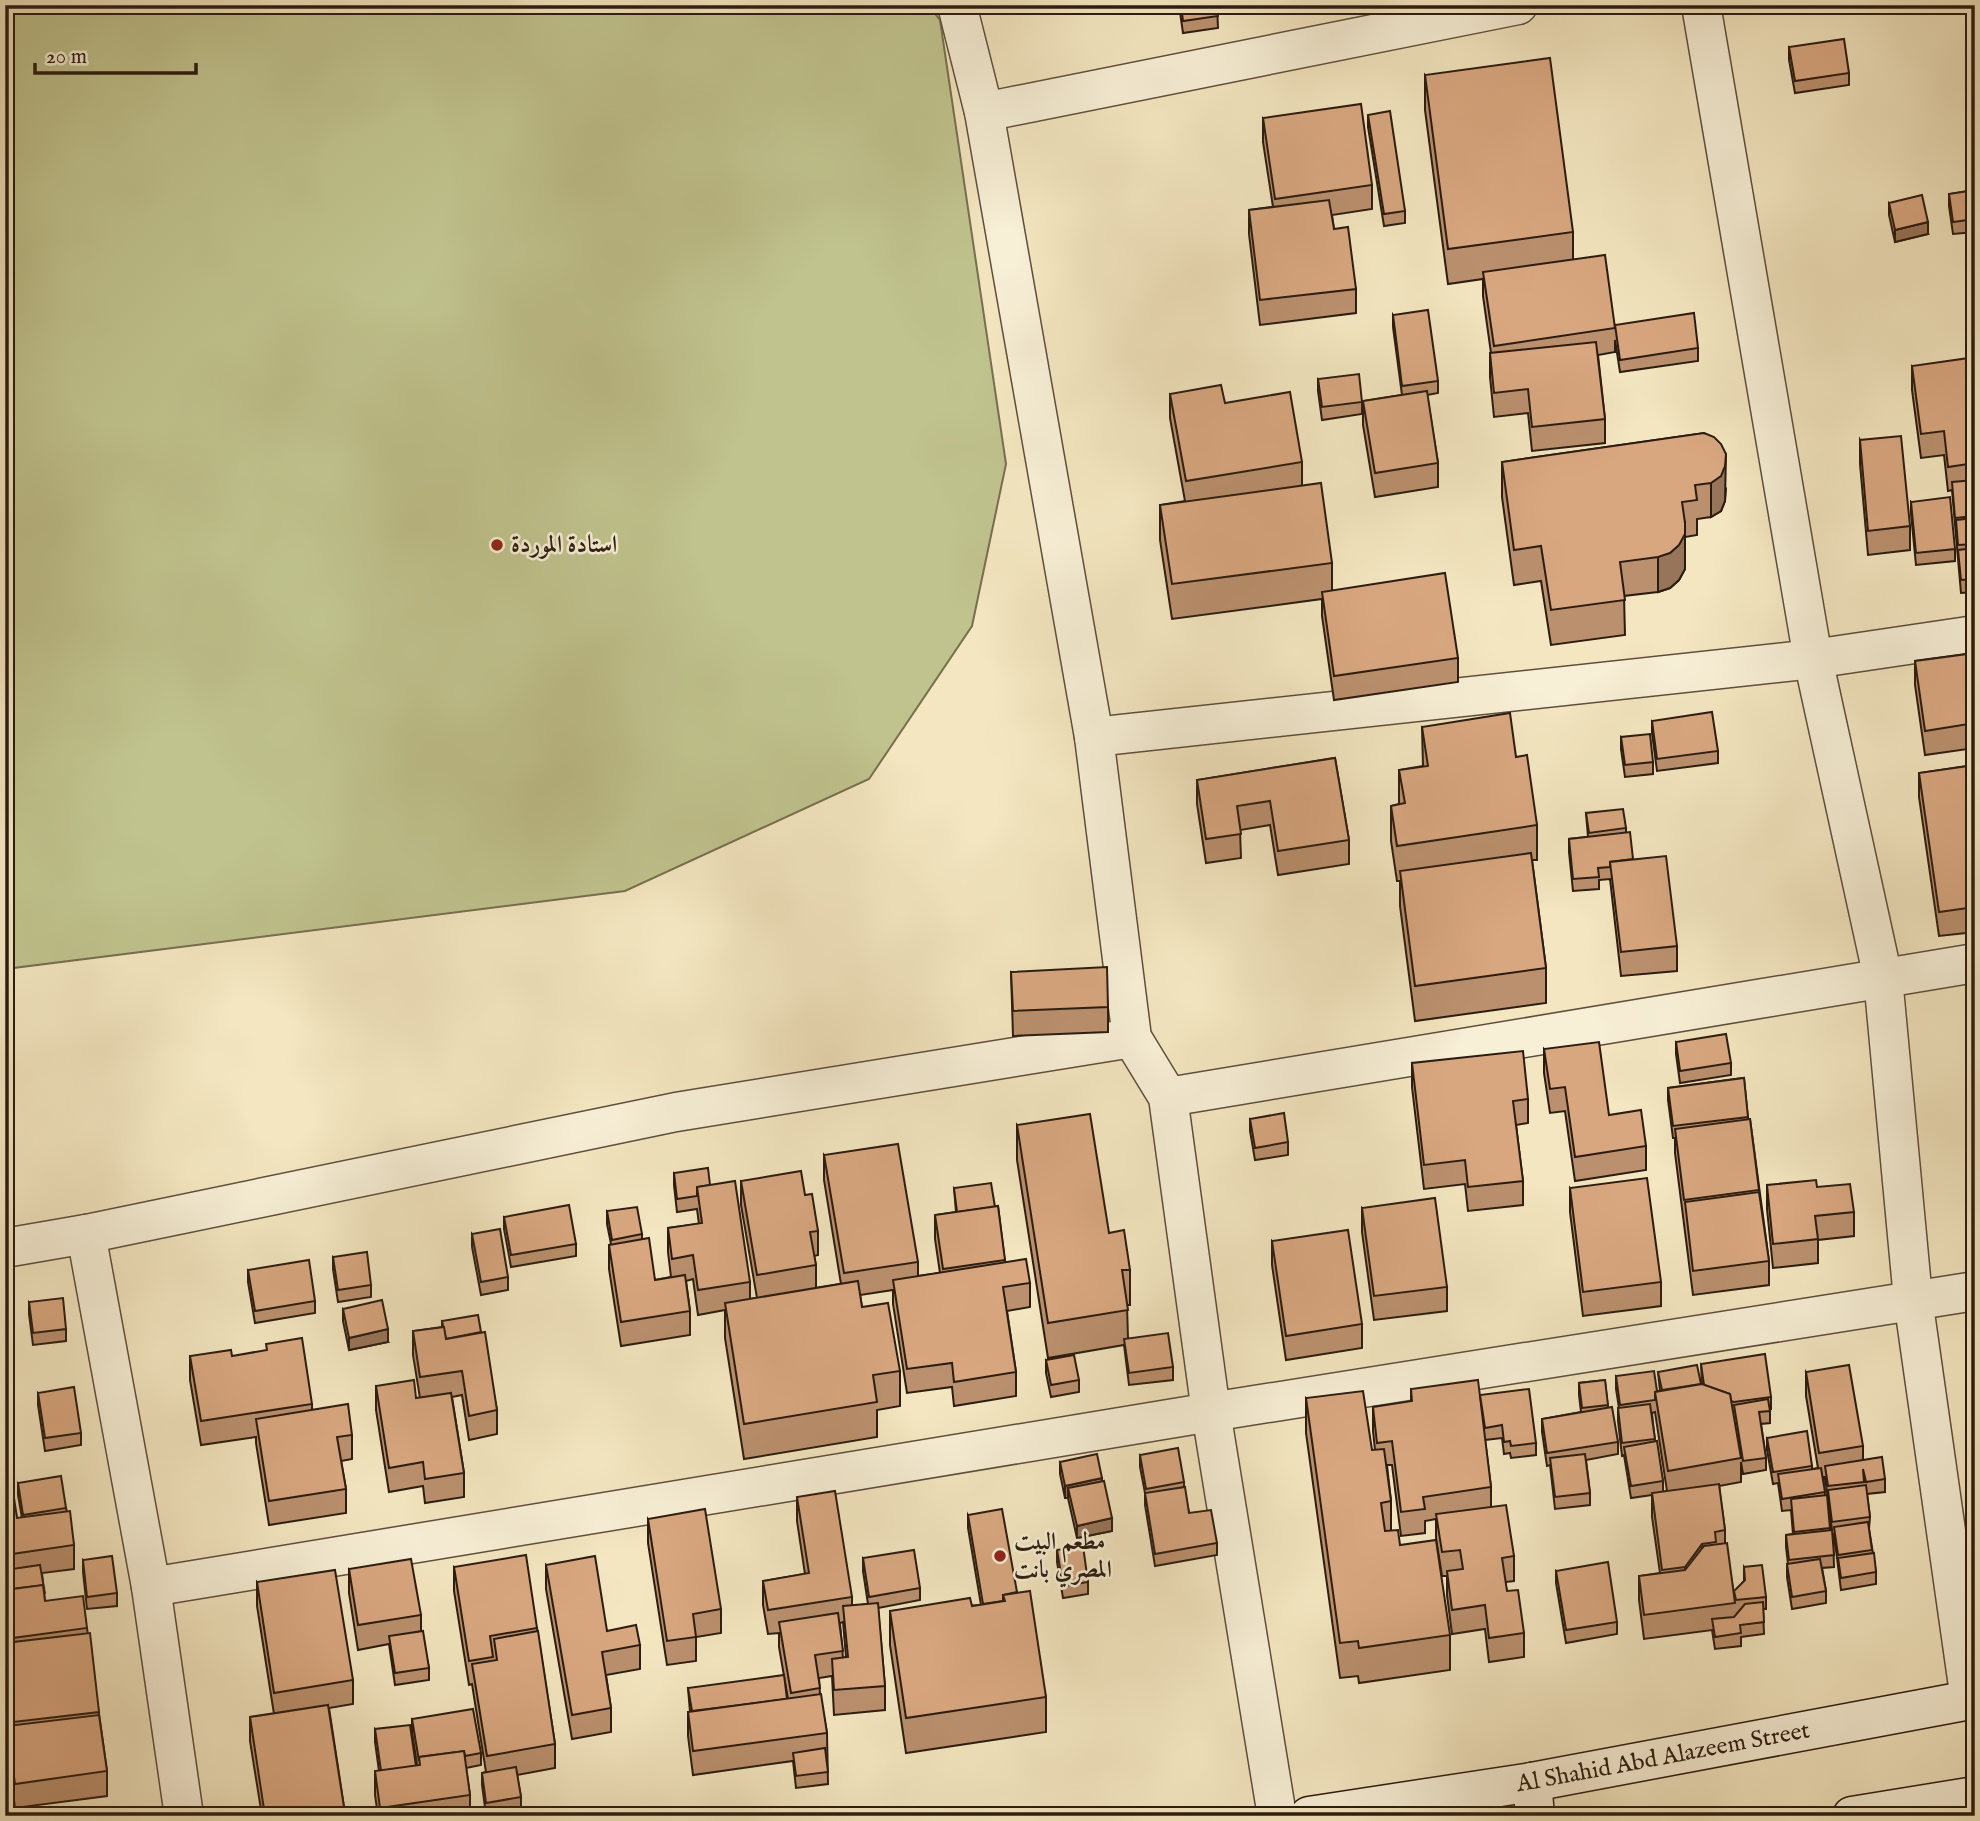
<svg xmlns="http://www.w3.org/2000/svg" width="1980" height="1821" font-family="'IM FELL English',Amiri,serif">
	<rect width="100%" height="100%" fill="#f3e6c0"/>
	<filter id="stains"><feTurbulence type="fractalNoise" baseFrequency=".00286" numOctaves="4"/><feColorMatrix values="0 0 0 0 .2 0 0 0 0 .09 0 0 0 0 .02 0 0 0 .5 -.17"/></filter>
	<radialGradient id="worn" r=".72"><stop offset=".6" stop-color="#630" stop-opacity="0"/><stop offset="1" stop-color="#630" stop-opacity=".3"/></radialGradient>
	<path fill="#c0c38e" stroke="#76704f" stroke-width="2" d="M5,5h923l12,15 66,444 -34,162 -103,153 -244,112 -620,78z"/>
	<g fill="none" stroke-linecap="round" stroke-linejoin="round">
		<g stroke="#5e4e3c" stroke-width="41">
			<g id="minor">
				<path d="M957,5l27,107 110,625 38,301 36,59 43,315 66,404"/>
				<path d="M1701,5l112,654 70,319 30,321 57,401"/>
				<path d="M984,112l534,-107"/>
				<path d="M1094,737l719,-78 162,-24"/>
				<path d="M1168,1097l807,-134"/>
				<path d="M5,1248l81,-14"/>
				<path d="M151,1587l1060,-175 764,-121"/>
				<path d="M184,1816l-33,-229 -65,-353 590,-122 456,-74"/>
			</g>
		</g>
		<g stroke="#2c1c10" stroke-width="41">
			<g id="secondary">
				<path d="M1532,1782l3,34"/>
				<path id="s1" d="M1309,1816l223,-34 443,-83"/>
				<path d="M1852,1816l123,-20"/>
			</g>
		</g>
		<use href="#minor" stroke="#f7efd6" stroke-width="38"/>
		<use href="#secondary" stroke="#f7efd6" stroke-width="38"/>
	</g>
	<g fill="#ba906e" stroke="#2c1c10" stroke-width="2" fill-rule="evenodd">
		<path d="M1179,5h38l1,23 -35,5z"/>
		<path d="M1789,47l60,26v12l-54,8 -6,-33z"/>
		<path d="M1425,75l148,157v27l42,66 83,23v13l-78,11 -5,-32v12l-17,3 7,64v24l-73,8 -4,-38 -34,4 -4,-40v-24h1l-8,-57v-17l-35,5 -23,-174z"/>
		<path d="M1368,115l37,96v12l-21,3 -16,-99z"/>
		<path d="M1263,118l109,67v24l-40,6 2,14 22,60v24l-96,12 -11,-91v-24l24,-3 -10,-65z"/>
		<path d="M1975,190v42l-22,2 -4,-28v-12z"/>
		<path d="M1889,203l39,31 -33,8 -6,-27z"/>
		<path d="M1393,315l45,66v12l-11,2 11,68v24l-63,10 -12,-72v-24l39,-6 -9,-68z"/>
		<path d="M1912,366l63,41v185l-14,1 -9,-103 -4,1 -4,-36 -23,3 -9,-68z"/>
		<path d="M1318,379l44,23v12l-40,6 -4,-29z"/>
		<path d="M1170,394l55,9 77,59v23l30,78v27l126,68v24l-124,18 -12,-84v-17l-150,20 -12,-79v-35l25,-4 -15,-83z"/>
		<path d="M1704,433l22,56 -1,12 -4,10 -10,6 -14,2v16l-12,2v32l-6,11 -9,8 -12,4 -34,4 1,39 -74,10 -10,-64 -27,4 -12,-88v-35z"/>
		<path d="M1860,440l50,86v24l-42,5 -8,-91z"/>
		<path d="M1911,502l44,47v12l-39,4 -5,-51z"/>
		<path d="M1975,653v95l-50,7 -10,-70v-24z"/>
		<path d="M1652,721l66,30v12l-61,8 -5,-38z"/>
		<path d="M1422,727l94,30 21,68v35h-5l14,108v35l-131,18 -15,-115v-25h-3l-6,-40v-35l8,-2v-34l24,-4z"/>
		<path d="M1621,737l32,25v12l-28,3 -4,-28z"/>
		<path d="M1335,758l14,82v24l-71,11 -8,-50 -30,5 1,28 -35,5 -9,-59v-24z"/>
		<path d="M1975,765v167l-36,4 -20,-139v-24z"/>
		<path d="M1586,813l40,15v5l7,26 44,87v25l-56,5 -11,-97 -11,1v9l-26,2 -4,-39v-13l19,-2z"/>
		<path d="M1011,972l97,35v25l-95,4z"/>
		<path d="M1676,1042l55,21v12l-51,8 -4,-29z"/>
		<path d="M1544,1049l65,66 37,31v24l-71,11 -10,-70 -15,2 -6,-40z"/>
		<path d="M1412,1063l116,36v24l-12,2 7,56v24l-55,6 -3,-27 -41,5 -12,-102z"/>
		<path d="M1744,1078l4,41h2l19,142v24l-76,10 -18,-142v-15h-2l-5,-38v-12z"/>
		<path d="M1250,1119l38,23v13l-33,5 -5,-29z"/>
		<path d="M1017,1125l92,108 21,37v35h-3l1,33 45,29v13l-44,5 -5,-40 -76,13 -31,-198z"/>
		<path d="M824,1155l94,107v14l22,-3 -5,-34v-24l21,-3 -2,-24 41,19 3,-1 7,57 25,20v24l-23,4 9,61v24l-62,10 -2,-19 -45,6 -14,-89v-14l-33,5 2,12 38,64v35l-23,4v27l-133,22 -19,-121v-28l-27,5 -5,-36 -7,2 4,30v24l-69,11 -12,-77v-24l2,-1 -4,-20v-13l35,23v5l13,41 16,-3 -3,-25v-24l31,-4 -2,-15 -20,3 -3,-27v-12l36,12 40,97v17l7,-1 -16,-93v-24l64,14 13,36v24l-4,1 2,9v23l25,-4 -17,-104z"/>
		<path d="M1767,1185l50,2 37,25v24l-36,4v23l-45,5 -6,-59z"/>
		<path d="M1570,1188l91,94v24l-78,10 -13,-104z"/>
		<path d="M1362,1208l85,79v24l-73,9 -12,-88z"/>
		<path d="M504,1217l72,27v12l-65,11 -7,-38z"/>
		<path d="M472,1234l36,43v13l-27,5 -9,-48z"/>
		<path d="M1272,1241l90,83v24l-76,12 -14,-95z"/>
		<path d="M333,1257l38,28v12l-33,5 -5,-33z"/>
		<path d="M248,1270l67,31v12l-60,10 -7,-41z"/>
		<path d="M29,1302l37,27v12l-33,4 -4,-31z"/>
		<path d="M343,1309l45,33 -39,8 -6,-29z"/>
		<path d="M442,1321l39,11 16,78v24l-28,6 -7,-45 -10,2 12,76v24l-39,6 -2,-17 -34,6 -13,-82v-24l40,12h4l-7,-43v-24l29,-4z"/>
		<path d="M190,1356h42l80,48v5l40,26v24l-11,2 5,28v24l-77,12 -13,-82v-6l-55,8 -11,-65z"/>
		<path d="M1046,1360l33,20v12l-28,5 -5,-24z"/>
		<path d="M1701,1364l70,33v12h-1v14l-9,1 5,34v12l-23,4 -2,-12v20l-22,4 6,44v13l9,51 10,-13v-14l22,30v12h-3l1,25 -23,3v9l-26,3 -3,-19 -68,9 -5,-39v-24l21,-3 -8,-56v-22l-21,3 -7,-43 -2,1 -4,-35v-13h1l-3,-19v-13l41,15h3l-2,-19 44,12zM1655,1412l12,79 -4,1v-11l-8,-39 -3,-29z"/>
		<path d="M1806,1372l57,74v14l22,19v13l-18,2 3,23 -1,12 7,43v12l-35,6 -7,-56h-1l1,33 -12,1 4,23v12l-34,6 -5,-32v-13h1l-2,-17v-12l7,-1 -2,-24 -9,1 -4,-28 -5,1 -6,-34v-12l45,28v3l6,-1 -12,-72zM1823,1477h2l7,53h-2l-3,-35h-2z"/>
		<path d="M1605,1380l3,28 10,34v12l-32,6 4,33v12l-35,4 -5,-44 -3,1 -5,-34v-13l39,-7 -2,-17v-12z"/>
		<path d="M1411,1389l69,14v-8l56,48v12l-25,3 -1,-5 -6,1 -2,-16 -17,2 6,47v20l23,49v25l-9,1 2,9 17,42v24l-35,5 -4,-33 -33,5 -5,-39v-19h-5l-6,-38v-19l-11,2v12l-24,3 -9,-71h-5l4,36v29l59,105v35l-91,13 -1,-7 -18,2 -34,-245v-35l66,52h3l-2,-19v-24l38,-5z"/>
		<path d="M38,1393l43,40v12l-36,6 -7,-46z"/>
		<path d="M1140,1455l44,27v5l5,26 28,30v12l-62,11 -10,-61v-12l-5,-26z"/>
		<path d="M1060,1462l42,19 10,50 -35,7 -9,-40h-3l-5,-24z"/>
		<path d="M5,1472l12,46h5l-4,-23v-12l48,25 8,37v24l-32,4 3,28 42,27 20,143v25l-92,12 -8,-61h-2z"/>
		<path d="M797,1497l55,100v9l16,-2 -5,-33v-13l57,30v12l-42,8 7,78v24l-51,5 -2,-39 -13,2 1,16 7,39 1,51 -32,4 -3,-27 -100,14 -5,-39v-24h2l-2,-24 100,11 -9,-52v-14l-11,1 -5,-29v-24l42,-7 -8,-53zM843,1622l3,35 -3,1 -3,-35z"/>
		<path d="M968,1515l49,77 29,105v35l-140,21 -16,-108v-34l91,-6 -13,-77z"/>
		<path d="M648,1519l73,90v24l-25,4v24l-29,4 -19,-122z"/>
		<path d="M1057,1550l31,32v12l-25,4 -6,-36z"/>
		<path d="M83,1560l34,33v13l-30,3 -4,-37z"/>
		<path d="M546,1565l61,66 33,14v24l-34,6 5,33v24l-39,7 -26,-150z"/>
		<path d="M454,1567l83,61 18,116v24l-38,7 4,22v13l-35,5 -4,-30v-12l4,-1 -14,-88 -3,1 -15,-94z"/>
		<path d="M349,1569l72,46v16l8,37v12l-34,5 -6,-41 -31,6 -9,-57z"/>
		<path d="M1556,1571l61,51v12l-51,9 -10,-60z"/>
		<path d="M257,1582l96,98v24l-24,4 15,99v9h-82l-12,-75v-24l24,-3 -17,-108z"/>
		<path d="M412,1719l69,34v12l-15,3 4,27v21h-92l-3,-21v-24h4l-4,-29v-13l41,37 1,-1 -5,-33z"/>
		<path d="M5,1766l3,22v13h-3z"/>
	</g>
	<g fill="#97755a" stroke="#2c1c10" stroke-width="2">
		<path d="M1928,222v12l-33,8v-12z"/>
		<path d="M1726,454l-1,47 -4,10 -10,6v-34z"/>
		<path d="M1685,523v46l-6,11 -9,8 -12,4v-35z"/>
		<path d="M388,1329v13l-39,8v-12z"/>
		<path d="M1102,1478v12l-34,-2v10h-3v-12z"/>
		<path d="M1112,1518v13l-35,7v-12z"/>
		<path d="M1702,1544v24l-17,24v-25z"/>
	</g>
	<g fill="#d8a780" stroke="#2c1c10" stroke-width="2">
		<path d="M1181,5h36l1,11 -35,5z"/>
		<path d="M1844,39l5,34 -54,8 -6,-34z"/>
		<path d="M1550,58l23,174 -125,17 -23,-174z"/>
		<path d="M1361,104l11,81 -97,14 -12,-81z"/>
		<path d="M1390,111l15,100 -21,3 -16,-99z"/>
		<path d="M1975,190v29l-22,3 -4,-28z"/>
		<path d="M1922,195l6,27 -33,8 -6,-27z"/>
		<path d="M1329,200l5,29 14,-2 8,62 -96,11 -11,-90z"/>
		<path d="M1605,255l10,73 -121,18 -11,-74z"/>
		<path d="M1428,310l10,71 -36,5 -9,-71z"/>
		<path d="M1694,313l4,35 -78,12 -5,-35z"/>
		<path d="M1596,342l9,77 -73,8 -4,-38 -34,4 -4,-40z"/>
		<path d="M1969,358l6,49v56l-27,4 -4,-36 -23,3 -9,-68z"/>
		<path d="M1359,374l3,28 -40,5 -4,-28z"/>
		<path d="M1221,385l4,18 65,-11 12,70 -116,19 -16,-87z"/>
		<path d="M1427,391l11,72 -63,10 -12,-72z"/>
		<path d="M1704,433l10,4 7,7 5,10 -1,12 -4,10 -10,7 -16,2 2,15 -15,2 3,21v11l-6,11 -9,8 -12,4 -38,5 5,38 -74,10 -10,-64 -27,4 -12,-88z"/>
		<path d="M1901,436l9,90 -42,5 -8,-91z"/>
		<path d="M1975,480v36l-20,2 -3,-36z"/>
		<path d="M1321,483l11,80 -160,21 -12,-79z"/>
		<path d="M1950,497l5,52 -39,4 -5,-51z"/>
		<path d="M1975,518v26l-17,1 -2,-25z"/>
		<path d="M1975,548v31l-14,1 -3,-30z"/>
		<path d="M1445,573l13,85 -124,18 -12,-84z"/>
		<path d="M1975,653v70l-50,8 -10,-70z"/>
		<path d="M1712,712l6,39 -61,8 -5,-38z"/>
		<path d="M1510,713l6,44 11,-2 10,70 -140,21 -6,-40 14,-3 -6,-33 29,-4 -6,-39z"/>
		<path d="M1650,734l3,28 -28,3 -4,-28z"/>
		<path d="M1335,758l14,82 -71,11 -8,-50 -33,5 4,28 -35,5 -9,-59z"/>
		<path d="M1975,765v142l-36,5 -20,-139z"/>
		<path d="M1623,809l3,19 -37,5 -3,-20z"/>
		<path d="M1630,832l3,27 -23,3v5l-12,1 1,9 -26,2 -4,-40z"/>
		<path d="M1531,853l15,115 -131,18 -15,-115z"/>
		<path d="M1666,856l11,90 -56,6 -11,-90z"/>
		<path d="M1107,967l1,40 -95,4 -2,-39z"/>
		<path d="M1726,1034l5,29 -51,8 -4,-29z"/>
		<path d="M1599,1042l10,73 32,-5 5,36 -71,11 -10,-70 -15,2 -6,-40z"/>
		<path d="M1523,1051l5,48 -15,2 10,80 -55,6 -3,-27 -41,5 -12,-102z"/>
		<path d="M1744,1078l4,39 -75,9 -5,-38z"/>
		<path d="M1284,1113l4,29 -33,6 -5,-29z"/>
		<path d="M1090,1114l19,119 15,-3 6,40h-8l6,40 -80,13 -31,-198z"/>
		<path d="M1750,1119l9,71 -75,10 -9,-71z"/>
		<path d="M898,1144l20,118 -74,11 -20,-118z"/>
		<path d="M708,1168l2,17 -13,2v9l-20,3 -3,-26z"/>
		<path d="M801,1171l4,24 7,-1 6,37 -8,1 6,33 -59,10 -16,-94z"/>
		<path d="M1647,1178l14,104 -78,10 -13,-104z"/>
		<path d="M1816,1180l1,7 33,-3 4,28 -39,4 3,23 -45,5 -6,-59z"/>
		<path d="M735,1181l15,101 -52,8 -5,-35 -21,4 -4,-31 34,-5 -5,-36z"/>
		<path d="M991,1183l4,24 -38,5 -3,-24z"/>
		<path d="M1759,1192l10,69 -76,10 -8,-69z"/>
		<path d="M1435,1198l12,89 -73,9 -12,-88z"/>
		<path d="M569,1205l7,39 -65,11 -7,-38z"/>
		<path d="M998,1206l7,54 -62,9 -8,-54z"/>
		<path d="M637,1207l5,27 -30,6 -5,-29z"/>
		<path d="M500,1229l8,48 -27,5 -9,-48z"/>
		<path d="M1348,1230l14,94 -76,12 -14,-95z"/>
		<path d="M649,1238l6,42 30,-5 5,36 -69,11 -12,-77z"/>
		<path d="M367,1252l4,33 -33,5 -5,-33z"/>
		<path d="M1026,1259l4,24 -27,4 13,85 -62,10 -2,-19 -45,6 -14,-89z"/>
		<path d="M309,1260l6,41 -60,10 -7,-41z"/>
		<path d="M858,1281l4,26 26,-4 12,68 -27,4 4,27 -133,22 -19,-121z"/>
		<path d="M63,1298l3,31 -33,4 -4,-31z"/>
		<path d="M382,1300l6,29 -39,9 -6,-29z"/>
		<path d="M478,1315l3,17 -35,7 -4,-18z"/>
		<path d="M444,1327l2,12 39,-7 12,78 -28,6 -7,-45 -42,6 -7,-46z"/>
		<path d="M1168,1333l5,34 -44,6 -5,-34z"/>
		<path d="M302,1338l10,66 -111,17 -11,-65 41,-6 1,6 35,-6 -1,-6z"/>
		<path d="M1765,1354l6,43 -37,5 -3,-1 -1,-7 -26,-9 -3,-21z"/>
		<path d="M1074,1355l5,25 -28,5 -5,-25z"/>
		<path d="M1697,1365l4,19 -39,6 -4,-18z"/>
		<path d="M1849,1365l14,81 -44,7 -13,-81z"/>
		<path d="M1654,1371l3,20 -2,1v8l-35,5 -4,-29z"/>
		<path d="M414,1380l2,18 35,-5 13,80 -39,6 -2,-17 -34,6 -13,-82z"/>
		<path d="M1478,1380l13,107 -68,10 2,12 -24,3 -9,-71 -15,2 -4,-36 39,-6 -1,-12z"/>
		<path d="M1605,1380l3,25 -26,3 -3,-25z"/>
		<path d="M1702,1384l28,10 11,64 -73,13 -13,-79z"/>
		<path d="M74,1387l7,46 -36,5 -7,-45z"/>
		<path d="M1529,1389l7,54 -25,3 -1,-5 -6,1 -2,-17 -17,3 -5,-33z"/>
		<path d="M1363,1391l9,59 12,-1 7,52 -10,2 4,28 13,-1 2,15 36,-5 14,95 -91,13 -1,-7 -18,2 -34,-245z"/>
		<path d="M1768,1399l2,12 -11,1 7,46 -23,3 -9,-56z"/>
		<path d="M348,1404l4,31 -15,2 9,52 -77,12 -13,-82z"/>
		<path d="M1650,1404l5,35 -33,4 -4,-35z"/>
		<path d="M1612,1407l6,35 -71,11 -5,-34z"/>
		<path d="M1807,1431l5,35 -39,6 -6,-34z"/>
		<path d="M1657,1441l6,40 -32,5 -7,-39z"/>
		<path d="M1178,1448l6,34 -38,7 -6,-34z"/>
		<path d="M1097,1454l5,24 -37,8 -5,-24z"/>
		<path d="M1585,1454l5,39 -35,4 -5,-39z"/>
		<path d="M1882,1457l3,22 -19,3 -3,-13 1,13 -36,4 -3,-20z"/>
		<path d="M1821,1468l4,24 -43,7 -4,-25z"/>
		<path d="M10,1471l7,47 53,-7 4,34 -69,10v-83z"/>
		<path d="M61,1476l5,32 -43,7 -5,-32z"/>
		<path d="M1104,1481l8,37 -35,8 -9,-38z"/>
		<path d="M1719,1484l6,46 -10,2 1,10 -14,2 -17,23 -23,3 -10,-77z"/>
		<path d="M1866,1485l4,32 -38,5 -4,-32z"/>
		<path d="M1185,1487l4,26 22,-3 6,33 -62,11 -10,-61z"/>
		<path d="M835,1491l17,106 -84,13 -5,-29 46,-8 -12,-76z"/>
		<path d="M1827,1495l3,33 -36,4 -3,-33z"/>
		<path d="M1506,1505l8,51 -12,2 5,33 11,-1 6,43 -35,5 -4,-33 -33,5 -5,-39 16,-2 -3,-19 -18,2 -6,-38z"/>
		<path d="M705,1509l16,100 -28,5 3,23 -29,4 -19,-122z"/>
		<path d="M1002,1509l15,83 -14,3v6l-20,3 -15,-89z"/>
		<path d="M1868,1522l4,28 -34,5 -4,-28z"/>
		<path d="M1832,1530l2,25 -45,5 -3,-25z"/>
		<path d="M1727,1543l8,60 -91,12 -5,-39 46,-6 19,-24z"/>
		<path d="M1083,1546l5,36 -25,4 -6,-36z"/>
		<path d="M914,1550l6,38 -51,9 -6,-39z"/>
		<path d="M1874,1553l2,19 -35,6 -3,-20z"/>
		<path d="M526,1555l11,73 -47,8 3,21 -24,4 -15,-94z"/>
		<path d="M112,1556l5,37 -30,4 -4,-37z"/>
		<path d="M595,1556l12,75 29,-6 4,20 -38,7 9,56 -39,7 -26,-150z"/>
		<path d="M411,1559l10,56 -63,10 -9,-56z"/>
		<path d="M1820,1559l6,32 -34,6 -5,-33z"/>
		<path d="M1608,1562l9,60 -51,8 -10,-59z"/>
		<path d="M40,1565l5,29 -2,-9 -38,5v-20z"/>
		<path d="M1762,1565l4,32 -30,3 -2,-9 11,-11 -1,-13z"/>
		<path d="M335,1570l18,110 -79,13 -17,-111z"/>
		<path d="M43,1585l2,16 38,-5 4,32 -82,11v-49z"/>
		<path d="M1030,1591l16,106 -140,21 -16,-107 80,-13 2,8 33,-5 -2,-6z"/>
		<path d="M1763,1602l1,20 -24,3 1,8 -26,4 -3,-18 22,-2 11,-13z"/>
		<path d="M878,1603l7,83 -51,4 -2,-31 16,-2 -5,-51z"/>
		<path d="M838,1613l5,38 -28,4 5,33 -29,5 -12,-71z"/>
		<path d="M423,1631l6,37 -34,5 -6,-37z"/>
		<path d="M538,1631l17,113 -68,12 -15,-92 25,-4 -3,-21z"/>
		<path d="M90,1633l9,79 -94,11v-80z"/>
		<path d="M784,1675l3,24 -95,12 -4,-23z"/>
		<path d="M821,1694l6,39 -134,18 -5,-39z"/>
		<path d="M328,1705l16,102 -56,9h-23l-15,-99z"/>
		<path d="M473,1709l8,44 -16,3 -1,-5 -45,6v4l-7,-42z"/>
		<path d="M99,1715l8,56 -92,13 -8,-58z"/>
		<path d="M410,1725l6,41 -35,5 -6,-42z"/>
		<path d="M825,1748l3,24 -32,4 -3,-23z"/>
		<path d="M464,1751l6,44 -90,13 -5,-37 45,-6 -1,-8z"/>
		<path d="M5,1766l3,22 -3,1z"/>
		<path d="M516,1767l5,30 -35,6 -4,-30z"/>
	</g>
	<g fill="#8f2418" stroke="#f7efd6" stroke-width="2.5">
		<circle cx="497" cy="545" r="7"/>
		<circle cx="1000" cy="1556" r="7"/>
	</g>
	<g text-anchor="middle" dominant-baseline="central" stroke-width="5" stroke-linejoin="round" paint-order="stroke">
		<g font-size="24" font-weight="bold" fill="#2c1c10" stroke="#f7efd6" text-anchor="start">
			<text x="511" y="545">استادة الموردة</text>
			<text x="1014" y="1542">مطعم البيت<tspan x="1014" dy="28">المصري بانت</tspan></text>
		</g>
		<g font-size="24" fill="#2c1c10" stroke="#f7efd6">
			<text stroke="none"><textPath href="#s1" startOffset="359">Al Shahid Abd Alazeem Street</textPath></text>
		</g>
	</g>
	<rect width="1980" height="1821" fill="none" stroke="#f3e6c0" stroke-width="28"/>
	<rect x="7" y="7" width="1966" height="1807" fill="none" stroke="#2c1c10" stroke-width="3.5"/>
	<rect x="14" y="14" width="1952" height="1793" fill="none" stroke="#2c1c10" stroke-width="2"/>
	<path d="M35 63v10h161v-10" fill="none" stroke="#2c1c10" stroke-width="3.5"/>
	<text x="46" y="63" font-size="21" fill="#2c1c10" stroke="#f7efd6" stroke-width="5" paint-order="stroke">20 m</text>
	<rect width="100%" height="100%" filter="url(#stains)"/>
	<rect width="100%" height="100%" fill="url(#worn)"/>
</svg>
